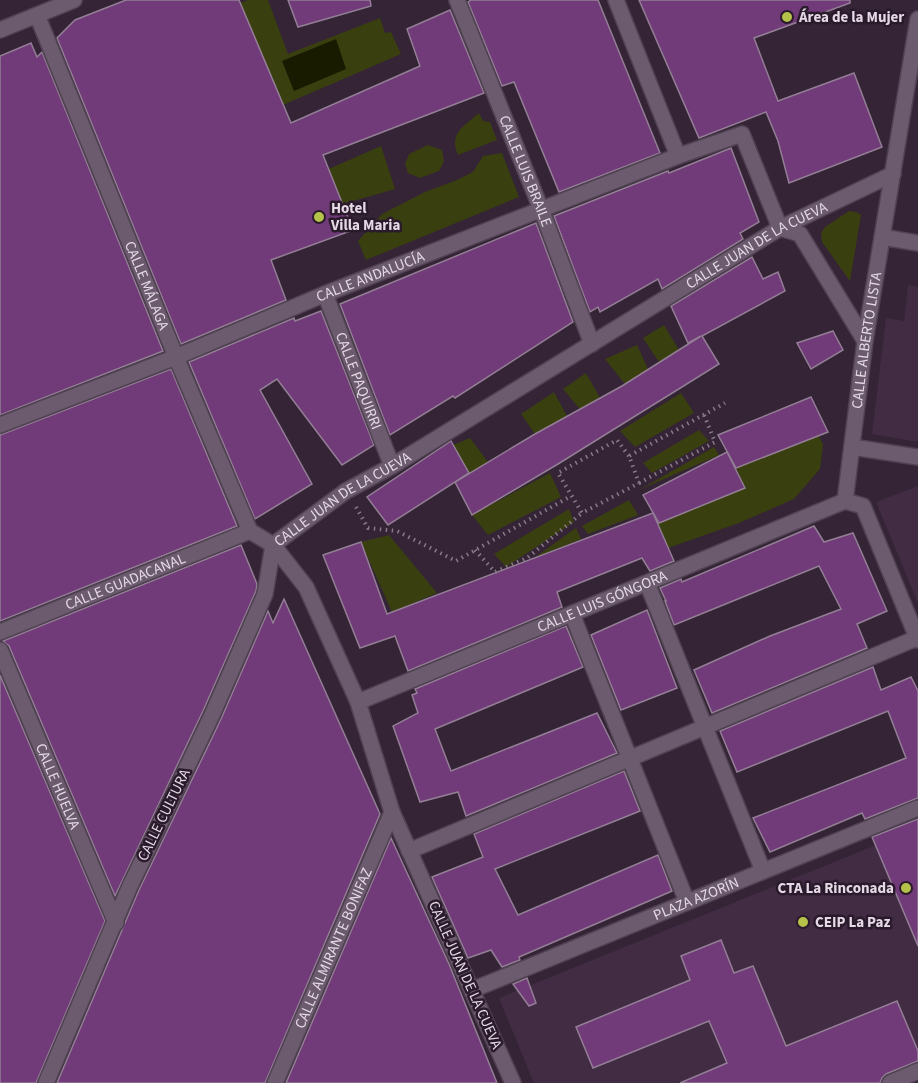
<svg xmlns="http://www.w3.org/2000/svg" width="918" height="1083" font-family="'Source Sans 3',sans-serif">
	<rect width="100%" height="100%" fill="#342436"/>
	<g fill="#412c44">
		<path d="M908,285l10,2v155l-46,-8 14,-116 18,3z"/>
		<path d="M918,486v117l-42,-101z"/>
		<path d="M918,824v233l-61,26h-323l-35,-85 377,-153z"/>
	</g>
	<g fill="#3a3f10">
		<path d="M248,0h20l20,54 92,-36 5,15 6,-1 10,22 -118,51 -43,-102z"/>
		<path d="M479,113l4,8 7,1 7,18 -39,15c-9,-22 5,-28 21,-42z"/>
		<path d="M428,145l14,5 2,11 -5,10 -19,7 -12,-5 -3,-9 4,-10z"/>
		<path d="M381,146l14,43 -52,15 -14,-35z"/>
		<path d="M502,153l17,44 -153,63 -8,-19 24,-27 43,-22 32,-12 16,-8 10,-16z"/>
		<path d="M849,211l7,1 5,3 -11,66 -28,-39 -1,-9 4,-6z"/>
		<path d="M664,325l15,25 -20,12 -16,-24z"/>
		<path d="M637,345l11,24 -23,15 -20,-25z"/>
		<path d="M586,373l14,25 -20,11 -17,-20z"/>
		<path d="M554,392l13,24 -32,18 -14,-20z"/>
		<path d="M681,393l13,20 -59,34 -15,-16z"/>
		<path d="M699,430l10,11 -57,32 -9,-10z"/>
		<path d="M819,436l4,9 -3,24 -26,30 -55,24 -71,25 -10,-25 87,-35 -9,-20z"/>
		<path d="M470,438l18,24 -19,11 -16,-28z"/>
		<path d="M714,447l5,8 -80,35z"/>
		<path d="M550,473l11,24 -73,38 -16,-20z"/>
		<path d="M629,500l9,15 -50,19 -6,-8z"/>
		<path d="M569,509l5,13 -68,45 -12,-13z"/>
		<path d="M576,528l5,11 -47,19z"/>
		<path d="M389,535l48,58 -45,19 -31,-70z"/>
	</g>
	<path fill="#191b01" d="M336,39l10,30 -52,22 -12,-30z"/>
	<g fill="#713a78" stroke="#937f95" stroke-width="1.5">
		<path d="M126,0h113l52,123 129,-57 -13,-37 43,-19 34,83 -161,62 30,75 -82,30 15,40 -105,44 -124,-306 18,-18z"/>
		<path d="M288,0h82l1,6 -73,21z"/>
		<path d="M471,0h127l62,153 -101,39 -45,-110 -12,4 -34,-84z"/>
		<path d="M639,0h211v3l-96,35 24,63 76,-28 28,74 -93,36 -11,-42 -12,-29 -67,26z"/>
		<path d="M31,43l6,14 5,-5 121,299 -163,64v-359z"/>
		<path d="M731,148l28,74 -19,11 3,6 -81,50 -4,-10 -58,33 -2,-5 -8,5 -36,-96 114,-45 1,2z"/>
		<path d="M536,223l37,99 -118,76 -2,-2 -63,39 -50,-131z"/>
		<path d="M752,257l11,22 15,-7 7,19 -83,45 17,28 -161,100 -86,51 -17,-33 80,-48 87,-48 79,-50 -13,7 -17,-37z"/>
		<path d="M321,311l53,134 -32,20 -65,-86 -17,11 52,94 -57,35 -66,-157 105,-44 1,3z"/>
		<path d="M833,331l10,19 -32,19 -14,-26z"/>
		<path d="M171,369l66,157 -237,95v-186z"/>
		<path d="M811,397l17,35 -92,36 -18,-33z"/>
		<path d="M451,441l18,32 -81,52 -21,-28z"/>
		<path d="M727,452l18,36 -86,35 -16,-28z"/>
		<path d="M653,513l21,48 -24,10 -8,-13 -85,34 5,15 -154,64 -13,-35 -35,12 -37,-93 38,-13 26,72z"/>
		<path d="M814,526l10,16 29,-9 34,78 -30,13 10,24 -155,65 -18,-43 76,-34 71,-27 -22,-43 -145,59 -9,-24h1l-6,-13 21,-9 1,3z"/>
		<path d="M241,545l16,39 -1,7 -53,120 -88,185 -106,-250 -6,-5z"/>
		<path d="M284,599l96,215 -115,269h-208l82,-193 82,-171 47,-108 5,12z"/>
		<path d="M647,610l30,78 -56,22 -30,-75z"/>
		<path d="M566,626l17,41 -148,62 16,42 146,-58 20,40 -151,63 -8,-24 -38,10 -27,-76 25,-13 -6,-18 5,-2 -2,-4z"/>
		<path d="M873,667l8,23 30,-13 7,14v107l-53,21 -3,-6 -92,39 -17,-34 153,-60 -18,-47 -151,61 -17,-41z"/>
		<path d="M0,675l105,246 -69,162h-36z"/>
		<path d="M624,771l16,40 -145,58 23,46 140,-60 14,36 -153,66 1,3 -18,7 -11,-17 -23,8 -36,-81 51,-20 -9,-23z"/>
		<path d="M918,819v127l-46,-109z"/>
		<path d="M391,838l58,126 48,119h-211z"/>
		<path d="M721,940l13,33 19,-7 33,80 111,-45 21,50v10l-32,13 -4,4 -2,5h-200l47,-20 -18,-42 -116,47 -17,-41 114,-47 -9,-24z"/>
		<path d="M527,978l9,25 -7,3 -16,-22z"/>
	</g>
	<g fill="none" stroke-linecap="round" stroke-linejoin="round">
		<g stroke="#504252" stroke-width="18">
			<g id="minor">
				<path id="s1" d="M457,0l84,209 51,135"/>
				<path d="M616,0l62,156"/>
				<path id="s2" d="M37,15l139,342 74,174 23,14 -8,49 -53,121 -82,171 -84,197"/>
				<path d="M0,30l74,-30"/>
				<path d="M882,237l36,6"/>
				<path id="s3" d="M325,294l67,172"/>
				<path id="s4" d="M0,425l176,-68 149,-63 353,-138 64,-22 38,94 20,6 65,107"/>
				<path d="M852,447l66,10"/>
				<path id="s5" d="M845,501l20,-160 53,-322"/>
				<path d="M845,501l18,5 55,134"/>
				<path d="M647,583l116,288"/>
				<path d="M572,614l115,288"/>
				<path id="s6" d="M0,632l250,-101"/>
				<path id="s7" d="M0,650l116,273"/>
				<path id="s8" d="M358,702l487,-201"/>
				<path d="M409,851l508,-213"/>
				<path id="s9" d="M472,990l446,-182"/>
				<path id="s10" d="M275,1083l117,-271"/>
				<path id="s11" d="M513,1083l-121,-271 -34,-110 -52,-115 -33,-42 73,-54 46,-25 388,-238 113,-54"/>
				<path d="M890,1083l28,-12"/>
			</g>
		</g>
		<g stroke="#887a89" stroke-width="4" stroke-dasharray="1.5 4.5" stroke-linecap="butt">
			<path d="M629,456l-12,-16 -59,33 24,40 57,-30 -10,-27 96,-53"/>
			<path d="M639,483l76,-41 -11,-27"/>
			<path d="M356,507l12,21 29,3 59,30 115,-65"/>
			<path d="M475,550l20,22 32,-14 55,-45"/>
		</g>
		<use href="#minor" stroke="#6c5a6e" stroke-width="15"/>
	</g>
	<g fill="#b5c249" stroke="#2a1a2c" stroke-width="2">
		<circle cx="787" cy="17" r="6"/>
		<circle cx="319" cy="217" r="6"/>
		<circle cx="906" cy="888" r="6"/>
		<circle cx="803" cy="922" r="6"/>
	</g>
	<g text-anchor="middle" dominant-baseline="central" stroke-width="5" stroke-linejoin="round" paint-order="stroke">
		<g font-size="15" font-weight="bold" fill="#e4d9e5" stroke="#2a1a2c" text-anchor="start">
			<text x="799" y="17">Área de la Mujer</text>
			<text x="331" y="208">Hotel<tspan x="331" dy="17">Villa Maria</tspan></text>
			<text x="894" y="888" text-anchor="end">CTA La Rinconada</text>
			<text x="815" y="922">CEIP La Paz</text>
		</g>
		<g font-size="15" fill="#e4d9e5" stroke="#2a1a2c">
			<text stroke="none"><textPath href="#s1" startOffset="184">CALLE LUIS BRAILE</textPath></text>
			<text stroke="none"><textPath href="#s11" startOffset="1161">CALLE JUAN DE LA CUEVA</textPath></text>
			<text stroke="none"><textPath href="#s4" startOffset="399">CALLE ANDALUCÍA</textPath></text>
			<text stroke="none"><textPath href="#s2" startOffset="292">CALLE MÁLAGA</textPath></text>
			<text stroke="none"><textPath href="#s5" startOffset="162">CALLE ALBERTO LISTA</textPath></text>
			<text stroke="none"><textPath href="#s3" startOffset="93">CALLE PAQUIRRI</textPath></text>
			<text stroke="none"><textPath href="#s11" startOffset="675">CALLE JUAN DE LA CUEVA</textPath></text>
			<text stroke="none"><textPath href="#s6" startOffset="135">CALLE GUADACANAL</textPath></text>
			<text stroke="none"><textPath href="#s8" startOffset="264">CALLE LUIS GÓNGORA</textPath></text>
			<text stroke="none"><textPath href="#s7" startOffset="148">CALLE HUELVA</textPath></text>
			<text transform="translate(164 815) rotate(-64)">CALLE CULTURA</text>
			<text stroke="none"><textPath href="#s9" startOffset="242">PLAZA AZORÍN</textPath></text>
			<text stroke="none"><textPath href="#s10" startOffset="147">CALLE ALMIRANTE BONIFAZ</textPath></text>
			<text transform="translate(465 975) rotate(66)">CALLE JUAN DE LA CUEVA</text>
		</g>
	</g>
</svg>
